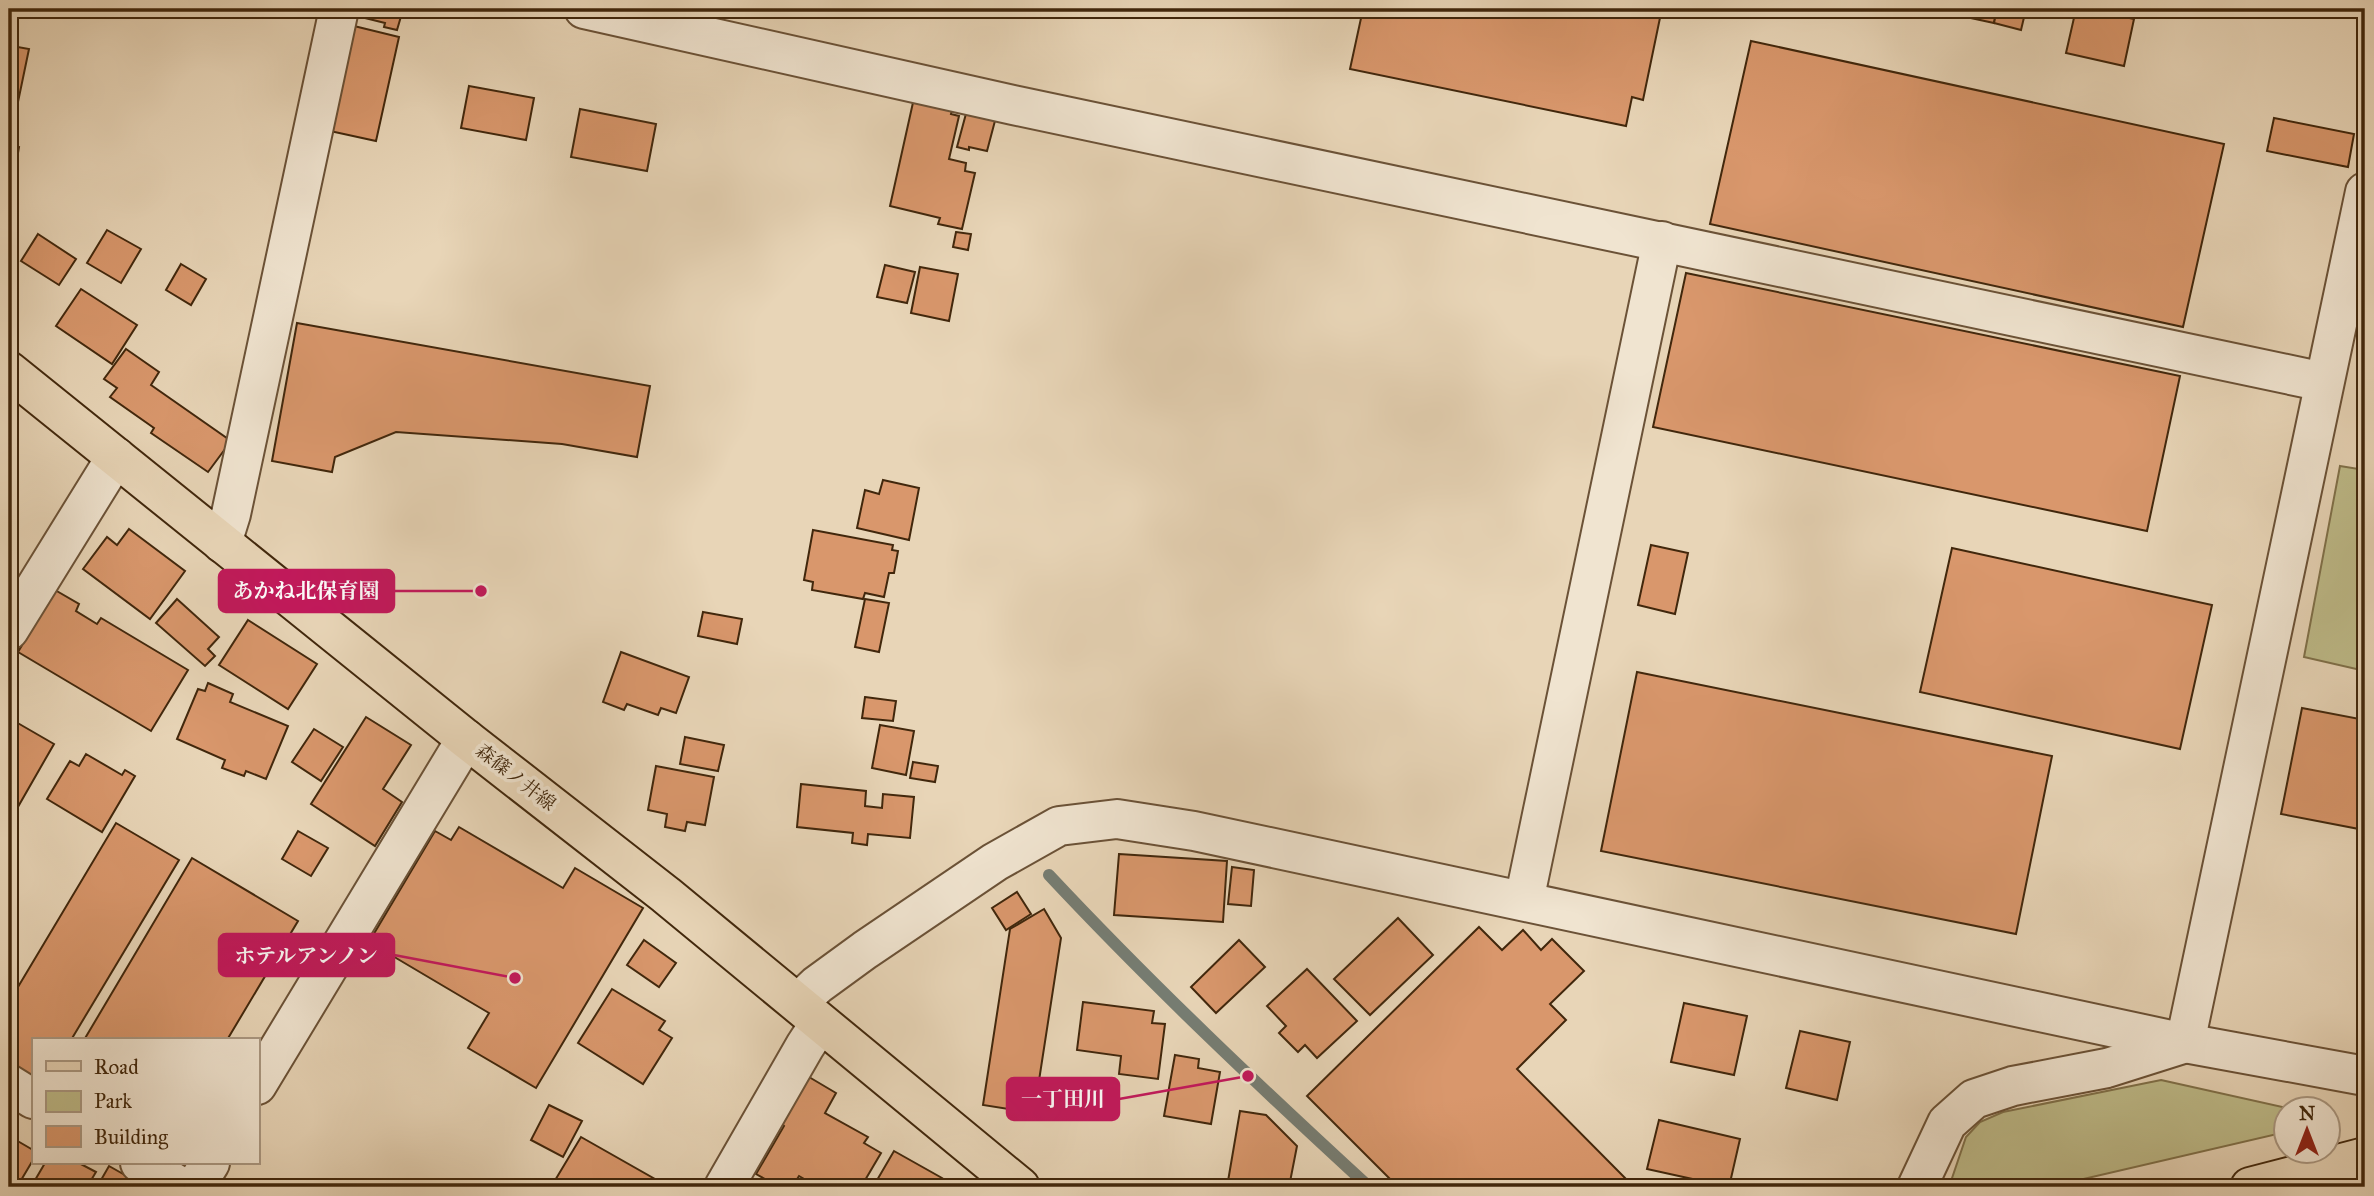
<svg xmlns="http://www.w3.org/2000/svg" width="2374" height="1196" font-family="'IM FELL Great Primer','Noto Serif JP',serif">
	<rect width="100%" height="100%" fill="#e8d5b7"/>
	<filter id="stains"><feTurbulence type="fractalNoise" baseFrequency=".00286" numOctaves="4"/><feColorMatrix values="0 0 0 0 .2 0 0 0 0 .09 0 0 0 0 .02 0 0 0 .5 -.17"/></filter>
	<radialGradient id="worn" r=".72"><stop offset=".6" stop-color="#630" stop-opacity="0"/><stop offset="1" stop-color="#630" stop-opacity=".3"/></radialGradient>
	<g fill="#bebb89" stroke="#80714a" stroke-width="2">
		<path d="M2340,466l25,4v201l-61,-14z"/>
		<path d="M2161,1080l126,28 -1,24 -237,55h-100l17,-50 14,-15 23,-10z"/>
	</g>
	<g fill="none" stroke-linecap="round" stroke-linejoin="round">
		<path stroke="#767d73" stroke-width="12" d="M1049,875c102,109 210,211 320,312"/>
	</g>
	<g fill="#d9976c" stroke="#41270c" stroke-width="2">
		<path d="M363,9h23l16,4 -5,17 -13,-3 1,-4 -24,-6z"/>
		<path d="M1363,9h287v2l11,2 -18,87 -11,-3 -6,29 -276,-57z"/>
		<path d="M1929,9h68l-3,14z"/>
		<path d="M1997,9h29l-5,21 -27,-7z"/>
		<path d="M2076,9h13l45,10 -10,47 -58,-13z"/>
		<path d="M354,26l45,11 -23,104 -46,-10z"/>
		<path d="M9,38l5,1 -2,7 17,3 -11,53 -9,-1z"/>
		<path d="M1751,41l473,103 -41,183 -473,-103z"/>
		<path d="M469,86l65,12 -8,42 -65,-12z"/>
		<path d="M914,98l39,9 -2,7 8,2 -10,43 17,4 -1,8 10,2 -13,56 -24,-5 2,-6 -50,-12z"/>
		<path d="M580,109l76,15 -9,47 -76,-14z"/>
		<path d="M967,110l29,7 -9,34 -18,-4v3l-12,-3z"/>
		<path d="M2274,118l80,16 -6,33 -81,-16z"/>
		<path d="M9,145l10,2 -10,59z"/>
		<path d="M107,230l34,19 -20,34 -34,-20z"/>
		<path d="M956,232l15,2 -3,16 -15,-3z"/>
		<path d="M38,234l38,25 -17,26 -38,-24z"/>
		<path d="M181,264l25,15 -15,26 -25,-15z"/>
		<path d="M885,265l30,7 -8,31 -30,-6z"/>
		<path d="M920,267l38,7 -9,47 -38,-8z"/>
		<path d="M1686,273l494,103 -33,155 -494,-104z"/>
		<path d="M81,289l56,36 -25,39 -56,-38z"/>
		<path d="M297,323l353,63 -13,71 -75,-13 -166,-12 -61,25 -3,15 -60,-11z"/>
		<path d="M126,349l33,23 -8,13 80,56 -23,31 -57,-39 3,-5 -44,-31 7,-9 -13,-9z"/>
		<path d="M883,480l36,8 -10,52 -52,-12 8,-38 14,4z"/>
		<path d="M129,529l56,42 -35,48 -67,-50 24,-32 10,8z"/>
		<path d="M813,530l80,15 -1,5 6,1 -4,22h-5l-5,24 -19,-4 -2,6 -51,-9 1,-8 -9,-2z"/>
		<path d="M1651,545l37,8 -13,61 -37,-9z"/>
		<path d="M1952,548l260,57 -32,144 -260,-57z"/>
		<path d="M55,590l24,14 -3,7 21,13 4,-6 87,52 -37,61 -133,-79z"/>
		<path d="M177,599l42,38 -11,12 7,7 -10,10 -49,-43z"/>
		<path d="M865,599l24,4 -10,49 -24,-5z"/>
		<path d="M703,612l39,7 -5,25 -39,-8z"/>
		<path d="M248,620l69,44 -29,45 -69,-44z"/>
		<path d="M621,652l68,25 -13,36 -15,-5 -3,7 -31,-11 -3,6 -21,-8z"/>
		<path d="M1637,672l415,84 -36,178 -415,-83z"/>
		<path d="M208,683l25,11 -3,8 58,24 -22,53 -20,-8 -2,5 -22,-8 3,-8 -48,-21 21,-50 7,2z"/>
		<path d="M865,697l31,4 -3,20 -31,-3z"/>
		<path d="M2302,708l63,12v75l-6,34 -78,-15z"/>
		<path d="M366,717l45,28 -28,44 19,13 -27,44 -64,-42z"/>
		<path d="M9,718l45,26 -43,75 -2,-2z"/>
		<path d="M880,725l34,6 -8,44 -34,-7z"/>
		<path d="M314,729l29,18 -22,34 -29,-19z"/>
		<path d="M685,737l39,8 -6,26 -38,-7z"/>
		<path d="M86,754l36,21 3,-5 10,6 -33,56 -55,-33 23,-38 9,5z"/>
		<path d="M913,762l25,4 -3,16 -25,-4z"/>
		<path d="M656,766l58,11 -9,48 -18,-3 -2,9 -20,-4 2,-13 -19,-4z"/>
		<path d="M801,784l65,7 -1,15 17,2 1,-14 31,3 -4,41 -42,-4 -1,11 -15,-2 1,-10 -56,-6z"/>
		<path d="M116,823l63,37 -108,180h-38v43l-24,-15v-66z"/>
		<path d="M459,827l104,61 12,-20 68,40 -107,180 -68,-40 21,-35 -120,-71 66,-111 16,9z"/>
		<path d="M298,831l30,17 -17,28 -29,-17z"/>
		<path d="M1119,854l108,7 -4,61 -109,-7z"/>
		<path d="M192,858l106,63 -71,119h-143z"/>
		<path d="M1232,867l22,3 -3,36 -23,-2z"/>
		<path d="M1017,892l14,22 -25,16 -14,-22z"/>
		<path d="M1044,909l17,29 -27,175 -51,-8 27,-176z"/>
		<path d="M1398,918l35,37 -63,60 -36,-36z"/>
		<path d="M1479,927l23,23 21,-20 18,20 11,-11 32,32 -34,33 16,16 -49,49 117,118h-236l-91,-91z"/>
		<path d="M644,940l32,23 -17,24 -32,-22z"/>
		<path d="M1239,940l26,27 -49,46 -25,-26z"/>
		<path d="M1307,969l50,52 -40,37 -12,-13 -7,7 -19,-19 7,-7 -19,-20z"/>
		<path d="M612,989l53,32 -6,9 13,8 -29,46 -65,-41z"/>
		<path d="M1083,1002l71,9 -2,12 13,1 -7,55 -39,-5 2,-18 -44,-6z"/>
		<path d="M1684,1003l63,13 -13,59 -63,-13z"/>
		<path d="M1800,1031l50,11 -13,58 -51,-12z"/>
		<path d="M1175,1055l24,4 -1,9 22,4 -9,52 -47,-8z"/>
		<path d="M809,1077l27,16 -11,20 43,24 -4,6 17,10 -20,34h-43l-19,-11 -7,11h-13l-23,-13 28,-48 -2,-2z"/>
		<path d="M549,1105l33,16 -19,36 -32,-17z"/>
		<path d="M1240,1111l26,4 31,31 -8,41h-62z"/>
		<path d="M1659,1120l81,19 -11,48 -82,-18z"/>
		<path d="M9,1136l24,14v10l-16,27h-8z"/>
		<path d="M581,1137l88,50h-118z"/>
		<path d="M894,1151l48,27 -6,9h-63z"/>
		<path d="M45,1163h34l17,9 -9,15h-56z"/>
		<path d="M109,1166l37,21h-49z"/>
	</g>
	<g fill="none" stroke-linecap="round" stroke-linejoin="round">
		<g stroke="#6b5237" stroke-width="42">
			<g id="minor">
				<path d="M584,9l429,96 1311,277"/>
				<path d="M222,543l9,-29 108,-505"/>
				<path d="M9,630l107,-173"/>
				<path d="M1524,901l138,-660"/>
				<path d="M798,1003l19,-18 48,-35 130,-88 64,-36 58,-7 77,12 991,212 180,33"/>
				<path d="M2185,1043l180,-851"/>
				<path d="M9,1084l24,15"/>
				<path d="M257,1085l209,-346"/>
				<path d="M140,1163l41,24"/>
				<path d="M195,1187l15,-24"/>
				<path d="M724,1187l81,-141 15,-23"/>
				<path d="M1917,1187l30,-64 27,-24 39,-13 94,-18 76,-24"/>
			</g>
		</g>
		<g stroke="#41270c" stroke-width="42">
			<path id="major" d="M9,371l457,368 200,156 354,292"/>
		</g>
		<g stroke="#41270c" stroke-width="42">
			<path id="highway" d="M2250,1187l115,-30"/>
		</g>
		<use href="#minor" stroke="#f0e4d0" stroke-width="38"/>
		<use href="#major" stroke="#e8d5b7" stroke-width="38"/>
		<use href="#highway" stroke="#e8d5b7" stroke-width="38"/>
	</g>
	<g text-anchor="middle" dominant-baseline="central" stroke-width="7" stroke-linejoin="round" paint-order="stroke">
		<g font-size="19" fill="#41270c" stroke="#f0e4d0">
			<text transform="translate(516 777) rotate(38)">森篠ノ井線</text>
		</g>
	</g>
	<path fill="none" stroke="#c2185b" stroke-width="2.5" d="M481 591L394 591M515 978L394 955M1248 1076L1119 1099"/>
	<g fill="#c2185b" stroke="#f0e4d0" stroke-width="2.5">
		<circle cx="481" cy="591" r="7"/>
		<circle cx="515" cy="978" r="7"/>
		<circle cx="1248" cy="1076" r="7"/>
	</g>
	<g fill="#c2185b" stroke="#c2185b" stroke-width="2.5">
		<rect x="219" y="570" width="175" height="42" rx="7"/>
		<rect x="219" y="934" width="175" height="42" rx="7"/>
		<rect x="1007" y="1078" width="112" height="42" rx="7"/>
	</g>
	<g font-size="21" text-anchor="middle" font-weight="bold" fill="#fff">
		<text x="306" y="598">あかね北保育園</text>
		<text x="306" y="963">ホテルアンノン</text>
		<text x="1063" y="1106">一丁田川</text>
	</g>
	<rect width="2374" height="1196" fill="none" stroke="#e8d5b7" stroke-width="35"/>
	<rect x="10" y="10" width="2353" height="1175" fill="none" stroke="#41270c" stroke-width="3.5"/>
	<rect x="18" y="18" width="2339" height="1161" fill="none" stroke="#41270c" stroke-width="2"/>
	<rect x="32" y="1038" width="228" height="126" fill="#f0e4d0" stroke="#aa9882" stroke-width="2"/>
	<rect x="46" y="1061" width="35" height="10" fill="#e8d5b7" stroke="#aa9882" stroke-width="2"/>
	<text x="94" y="1074" font-size="21" fill="#41270c">Road</text>
	<rect x="46" y="1091" width="35" height="21" fill="#bebb89" stroke="#aa9882" stroke-width="2"/>
	<text x="94" y="1108" font-size="21" fill="#41270c">Park</text>
	<rect x="46" y="1126" width="35" height="21" fill="#d9976c" stroke="#aa9882" stroke-width="2"/>
	<text x="94" y="1144" font-size="21" fill="#41270c">Building</text>
	<g transform="translate(2307 1130)"><circle r="33" fill="#f0e4d0" stroke="#aa9882" stroke-width="2"/>
	<path d="M0-5L12 26L0 18L-12 26Z" fill="#8f2418"/>
	<text y="-10" font-size="19" font-weight="bold" text-anchor="middle" fill="#41270c">N</text>
	</g>
	<rect width="100%" height="100%" filter="url(#stains)"/>
	<rect width="100%" height="100%" fill="url(#worn)"/>
</svg>
